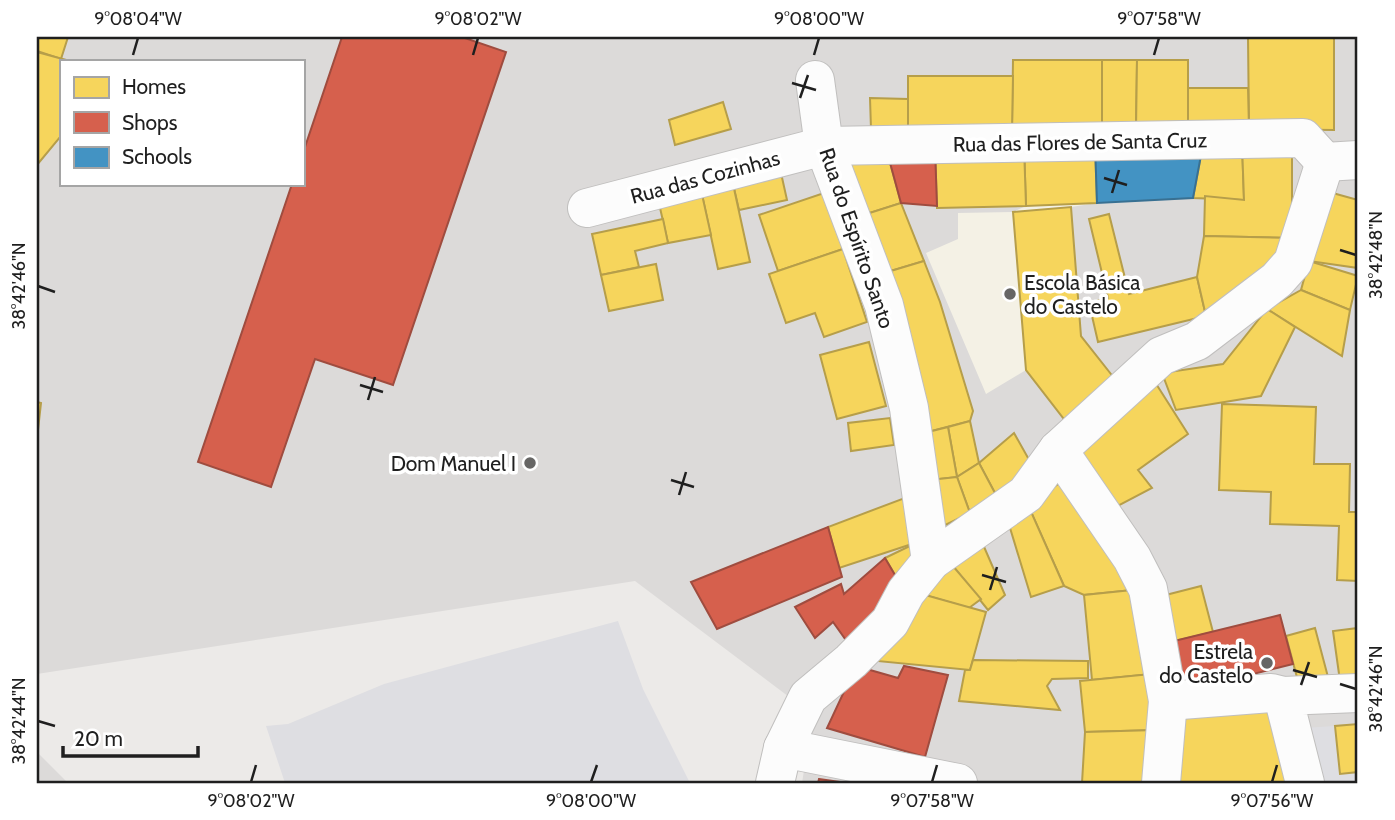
<svg xmlns="http://www.w3.org/2000/svg" width="1395" height="820" font-family="Cabin,sans-serif">
	<rect width="100%" height="100%" fill="#eceae8"/>
	<g fill="#dcdad9" fill-rule="evenodd">
		<path d="M37,37h1321v746h-556l11,-68 -178,-134 -598,93zM61,61h242v123h-242z"/>
		<path d="M37,752l31,31h-31z"/>
	</g>
	<path fill="#f4f1e5" d="M1095,144l2,59 -26,4 10,129 37,47 -51,40 -41,-53 -40,24 -60,-141 32,-14v-26l55,-1 13,-6z"/>
	<g fill="#dedee2">
		<path d="M618,621l25,68 47,94h-405l-19,-57 22,-2 96,-40z"/>
		<path d="M1335,726l5,48 18,-2v11h-44l-11,-55z"/>
	</g>
	<g fill="#f6d55c" stroke="#b69e4a" stroke-width="2">
		<path d="M37,37h31l-7,22 -24,-8z"/>
		<path d="M1248,37h86v93l-85,-1z"/>
		<path d="M37,52l33,9h-9v75l-24,29z"/>
		<path d="M1013,60h89v69h-90z"/>
		<path d="M1102,60h35l-1,69h-34z"/>
		<path d="M1137,60h51v70l-52,-1z"/>
		<path d="M908,76h105l-1,53h-104z"/>
		<path d="M1188,88h60l1,41 -61,1z"/>
		<path d="M870,98l38,1v30h-37z"/>
		<path d="M723,102l8,27 -56,16 -6,-25z"/>
		<path d="M1095,144l2,59 -71,3 -2,-60z"/>
		<path d="M1242,144l2,56 -51,-2 9,-48z"/>
		<path d="M1242,144l50,3v91l-88,-2 1,-40 39,4z"/>
		<path d="M1024,146l2,60 -89,2 -2,-60z"/>
		<path d="M886,148l15,55 -41,13 -17,-67z"/>
		<path d="M781,173l6,27 -48,10 -6,-26z"/>
		<path d="M733,184l17,78 -32,7 -17,-79z"/>
		<path d="M701,190l10,45 -43,8 -10,-44z"/>
		<path d="M1329,192l29,8v68l-49,-7z"/>
		<path d="M824,193l19,56 -65,22 -19,-56z"/>
		<path d="M901,203l23,58 -40,12 -24,-57z"/>
		<path d="M1071,207l10,129 37,47 -51,40 -41,-53 -13,-158z"/>
		<path d="M1109,214l20,80 68,-17 9,39 -108,26 -9,-39 19,-5 -19,-79z"/>
		<path d="M663,219l5,24 -33,8 4,16 -38,8 -9,-41z"/>
		<path d="M1204,236l88,2 -11,24 -75,54 -9,-39z"/>
		<path d="M843,249l24,73 -43,15 -9,-24 -29,10 -17,-49z"/>
		<path d="M924,261l16,41 33,109 -3,10 -50,13 -36,-161z"/>
		<path d="M1309,261l49,15 -8,34 -49,-20z"/>
		<path d="M656,264l7,36 -54,11 -8,-36z"/>
		<path d="M1301,290l49,20 -8,46 -75,-47z"/>
		<path d="M1267,309l28,18 -34,69 -85,14 -14,-37 61,-9z"/>
		<path d="M869,342l17,64 -49,13 -17,-64z"/>
		<path d="M1153,379l35,55 -50,36 14,18 -44,23 -42,-58z"/>
		<path d="M37,402l4,1 -4,36z"/>
		<path d="M1222,404l94,3 -2,57h36l-1,48h9v69l-21,-1 2,-54 -69,-2 1,-32 -52,-2z"/>
		<path d="M890,418l4,27 -43,6 -3,-28z"/>
		<path d="M970,421l9,42 -22,14 -9,-50z"/>
		<path d="M948,427l9,50 -37,4v-47z"/>
		<path d="M1014,433l18,32 -36,30 -17,-32z"/>
		<path d="M979,463l17,32 -26,18 -13,-36z"/>
		<path d="M957,477l13,36 -37,18 -13,-50z"/>
		<path d="M1061,482l81,107 -58,6 -20,-9 -36,-81z"/>
		<path d="M910,496l8,46 -79,26 -11,-41z"/>
		<path d="M1028,505l36,81 -33,11 -24,-79z"/>
		<path d="M978,533l27,62 -17,15 -41,-51z"/>
		<path d="M918,542l-16,45 -17,-29z"/>
		<path d="M947,559l34,40 -12,9 -58,-17z"/>
		<path d="M1201,586l12,46 -51,12 -12,-45z"/>
		<path d="M1142,589l9,85 -59,6 -8,-85z"/>
		<path d="M911,591l75,21 -16,58 -93,-9z"/>
		<path d="M1315,628l13,49 -29,8 -13,-49z"/>
		<path d="M1358,628v50l-18,3 -7,-50z"/>
		<path d="M973,660l115,1v17l-36,1 -5,7 13,24 -101,-9 6,-31h5z"/>
		<path d="M1151,674l5,56 -71,2 -5,-51z"/>
		<path d="M1272,703l20,80h-121l7,-75z"/>
		<path d="M1358,724v48l-18,2 -5,-48z"/>
		<path d="M1156,730l-5,53h-69l3,-51z"/>
	</g>
	<g fill="#d6604d" stroke="#9f4c3f" stroke-width="2">
		<path d="M342,37h120l44,15 -113,333 -78,-26 -44,128 -73,-25 94,-278h11v-31z"/>
		<path d="M886,148h49l2,58 -36,-3z"/>
		<path d="M828,527l14,50 -125,52 -26,-47z"/>
		<path d="M885,558l17,29 -49,63 -20,-28 -18,16 -20,-31 46,-23 3,10z"/>
		<path d="M1280,615l13,49 -119,30 -12,-50z"/>
		<path d="M856,666l42,12 6,-12 44,9 -23,82 -98,-29z"/>
		<path d="M819,779l28,4h-29z"/>
	</g>
	<path fill="#4393c3" stroke="#387092" stroke-width="2" d="M1095,144l107,6 -9,48 -96,5z"/>
	<g fill="none" stroke-linecap="round" stroke-linejoin="round">
		<g stroke="#c0bfbe" stroke-width="40">
			<g id="street">
				<path d="M815,80l9,66 60,159 25,103 22,153"/>
				<path d="M1325,162l33,-2"/>
				<path d="M587,208l237,-62 479,-8 22,24"/>
				<path d="M1058,450l74,108 16,31 20,112 -7,82"/>
				<path d="M1168,701l103,-8 12,3"/>
				<path d="M783,748l175,35"/>
				<path d="M775,783l8,-35 25,-51 43,-36 39,-39 16,-30 25,-31 95,-67 32,-44 103,-94 36,-15 80,-61 16,-18 32,-100"/>
				<path d="M1305,783l-22,-87 75,-3"/>
			</g>
		</g>
		<use href="#street" stroke="#fcfcfc" stroke-width="38"/>
	</g>
	<path fill="none" stroke="#1f1f1f" stroke-width="2.5" d="M133,55l5,-17M473,55l5,-17M814,55l5,-17M1154,55l5,-17M792,83l24,7M800,98l8,-23M1104,178l23,7M1112,193l7,-23M1340,250l16,5M38,286l17,6M360,385l23,7M368,400l7,-23M671,480l23,7M679,495l7,-23M982,575l24,7M990,590l7,-23M1293,670l24,7M1340,684l16,5M1301,685l8,-23M38,721l17,5M251,782l5,-17M591,782l6,-17M932,782l5,-17M1272,782l5,-17"/>
	<g fill="#676665" stroke="#fff" stroke-width="2.5">
		<circle cx="1010" cy="294" r="7"/>
		<circle cx="530" cy="463" r="7"/>
		<circle cx="1267" cy="663" r="7"/>
	</g>
	<g text-anchor="middle" dominant-baseline="central" stroke-width="7" stroke-linejoin="round" paint-order="stroke">
		<g font-size="21" fill="#1f1f1f" stroke="#fff">
			<text transform="translate(1080 142) rotate(-1)">Rua das Flores de Santa Cruz</text>
			<text transform="translate(705 177) rotate(-15)">Rua das Cozinhas</text>
			<text transform="translate(857 238) rotate(71)">Rua do Espírito Santo</text>
		</g>
		<g font-size="21" fill="#1f1f1f" stroke="#fff" text-anchor="end">
			<text x="1024" y="282" text-anchor="start">Escola Básica<tspan x="1024" dy="24">do Castelo</tspan></text>
			<text x="516" y="463">Dom Manuel I</text>
			<text x="1253" y="651">Estrela<tspan x="1253" dy="24">do Castelo</tspan></text>
		</g>
	</g>
	<rect width="1395" height="820" fill="none" stroke="#ffffff" stroke-width="77"/>
	<rect x="60" y="60" width="245" height="126" fill="#ffffff" stroke="#a5a5a5" stroke-width="2"/>
	<rect x="74" y="77" width="35" height="21" fill="#f6d55c" stroke="#a5a5a5" stroke-width="2"/>
	<text x="122" y="94" font-size="21" fill="#1f1f1f">Homes</text>
	<rect x="74" y="112" width="35" height="21" fill="#d6604d" stroke="#a5a5a5" stroke-width="2"/>
	<text x="122" y="130" font-size="21" fill="#1f1f1f">Shops</text>
	<rect x="74" y="147" width="35" height="21" fill="#4393c3" stroke="#a5a5a5" stroke-width="2"/>
	<text x="122" y="164" font-size="21" fill="#1f1f1f">Schools</text>
	<path d="M63 746v10h135v-10" fill="none" stroke="#1f1f1f" stroke-width="3.5"/>
	<text x="74" y="746" font-size="21" fill="#1f1f1f" stroke="#ffffff" stroke-width="5" paint-order="stroke">20 m</text>
	<rect x="38" y="38" width="1318" height="744" fill="none" stroke="#1f1f1f" stroke-width="2.5"/>
	<g font-size="18" text-anchor="middle" fill="#1f1f1f">
		<text x="138" y="25">9°08'04"W</text>
		<text x="478" y="25">9°08'02"W</text>
		<text x="819" y="25">9°08'00"W</text>
		<text x="1159" y="25">9°07'58"W</text>
		<text transform="translate(1376 255) rotate(-90)" y="6">38°42'48"N</text>
		<text transform="translate(19 286) rotate(-90)" y="6">38°42'46"N</text>
		<text transform="translate(1376 689) rotate(-90)" y="6">38°42'46"N</text>
		<text transform="translate(19 721) rotate(-90)" y="6">38°42'44"N</text>
		<text x="251" y="807">9°08'02"W</text>
		<text x="591" y="807">9°08'00"W</text>
		<text x="932" y="807">9°07'58"W</text>
		<text x="1272" y="807">9°07'56"W</text>
	</g>
</svg>
